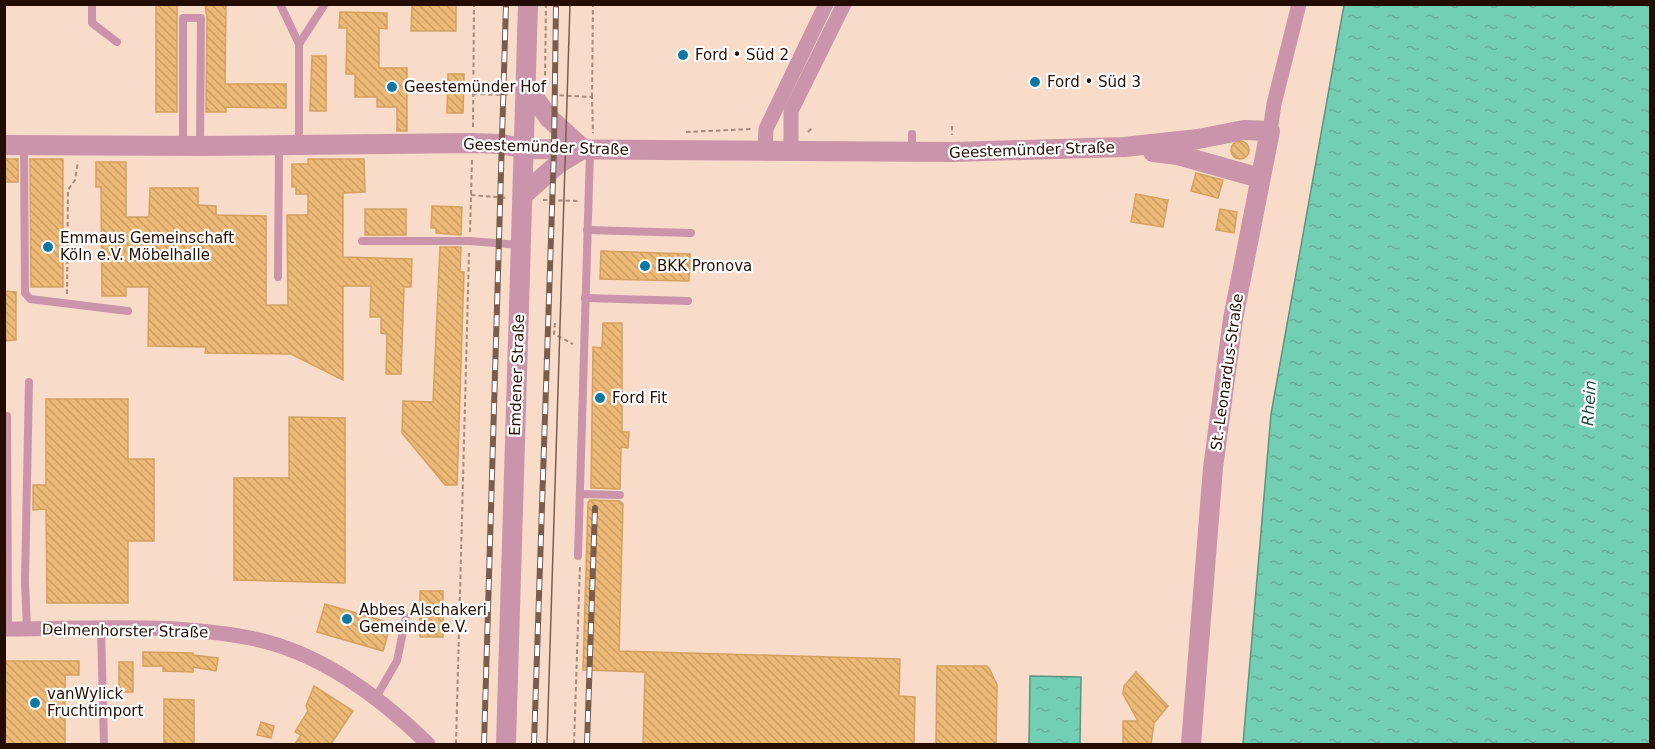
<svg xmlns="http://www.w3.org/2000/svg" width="1655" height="749" font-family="'DejaVu Sans',sans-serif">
	<defs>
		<pattern id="water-ripples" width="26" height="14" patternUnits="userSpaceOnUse" patternTransform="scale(1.5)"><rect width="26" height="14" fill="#73cfb4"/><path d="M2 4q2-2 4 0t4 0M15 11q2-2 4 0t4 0" fill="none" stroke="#63b199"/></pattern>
		<pattern id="building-back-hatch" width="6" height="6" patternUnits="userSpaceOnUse" patternTransform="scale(1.5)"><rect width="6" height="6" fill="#edb977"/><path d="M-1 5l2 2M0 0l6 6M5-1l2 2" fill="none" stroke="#cb9e65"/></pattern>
	</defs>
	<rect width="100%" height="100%" fill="#f9dbc9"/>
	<g fill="url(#water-ripples)" stroke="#5c947e" stroke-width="1.5">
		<path d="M1344,5h306v739h-407l28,-330z"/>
		<path d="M1030,676l51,1 -1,67h-51z"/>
	</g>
	<g fill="url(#building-back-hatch)" stroke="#d4a15f" stroke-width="1.5">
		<rect x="156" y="4" width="21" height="108"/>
		<path d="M205,4h21l-1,80h61v24l-60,-1v5h-20l1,-94z"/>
		<path d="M412,4h44v27h-45z"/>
		<path d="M340,12l47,1v16l-8,-1v40h28v63h-10v-24h-20v-10h-22v-23h-9l1,-46h-8z"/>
		<path d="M312,56h14v55h-16z"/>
		<path d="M448,74h16l-1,39h-16z"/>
		<circle cx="1240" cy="150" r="9"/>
		<rect x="4" y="159" width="14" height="23"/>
		<path d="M30,159h33v128h-32z"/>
		<path d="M308,159h56l1,33 -22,1v64l69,2 -1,28h-7l-3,87h-15l1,-40 -6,-1v-16h-11l1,-31h-28v94l-52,-26 -86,-1 1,-6 -58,-1 1,-59h-23v9h-24l-1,-109h-5v-25h30v55h23l1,-29h48v17l18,1v9l50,1v89h22l-1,-90h21v-21h-12v-7h-4v-23h16z"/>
		<path d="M1196,173l27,7 -5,18 -27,-7z"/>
		<path d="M1136,194l32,6 -5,27 -32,-5z"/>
		<path d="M432,206l30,1 -1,28 -25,-2v-5h-5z"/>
		<rect x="365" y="209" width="41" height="26"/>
		<path d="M1220,209l17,3 -3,21 -18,-3z"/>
		<path d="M440,247h21l-1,25h4l-7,213h-12l-43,-52 1,-32 30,1z"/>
		<path d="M601,251l89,3 -1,27 -89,-2z"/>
		<path d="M4,291l12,1v48l-12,1z"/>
		<path d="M603,323h19v109h7l-1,16 -7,-1 -1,42 -29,-1 2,-141 9,1z"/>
		<path d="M46,399h82v60h26v82h-26v62h-81l-1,-94 -13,1v-25h13z"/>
		<path d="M289,417l56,1v165l-111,-3v-102h55z"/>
		<path d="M590,500l30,1 3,3 -4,147 281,8 -1,37 16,1 -1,47h-271l2,-72 -62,-2 5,-167z"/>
		<rect x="420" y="591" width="23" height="46"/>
		<path d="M325,604l66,19 -8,28 -66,-19z"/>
		<path d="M143,652l50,1v2l25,3 -2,13 -23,-4v5l-30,-1v-5h-20z"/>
		<path d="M4,661h75v14h-14v69h-61z"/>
		<rect x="119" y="662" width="14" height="30"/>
		<path d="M937,666h50l3,4 7,15 -1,59h-60z"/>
		<path d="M1136,672l32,34 -14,17 -3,21h-28v-23h15l-15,-27 1,-8z"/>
		<path d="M314,686l39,25 -22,33h-36l6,-9 -6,-3 13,-21 -2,-5z"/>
		<path d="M164,699l30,1v44h-30z"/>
		<path d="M261,722l13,4 -3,12 -14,-3z"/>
	</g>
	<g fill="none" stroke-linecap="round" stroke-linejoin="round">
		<g stroke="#a68a7b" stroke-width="2" stroke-dasharray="4.5 3" stroke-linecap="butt">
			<path d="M545,83l1,-79"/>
			<path d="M473,94l35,1"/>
			<path d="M552,95l40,2 1,36"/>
			<path d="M592,97l1,-93"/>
			<path d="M952,126v9"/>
			<path d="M473,127l1,-123"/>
			<path d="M686,132l66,-3"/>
			<path d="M808,132l4,-4"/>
			<path d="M471,195l36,3"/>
			<path d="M543,200l36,1"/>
			<path d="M470,232l2,-72"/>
			<path d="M67,294l1,-104 7,-10 3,-19"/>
			<path d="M555,323l-1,11 19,10"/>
			<path d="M456,744l13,-491"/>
			<path d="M574,744l6,-179"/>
		</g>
		<g stroke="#ca94ab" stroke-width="8">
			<path d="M92,4v19l25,19"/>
			<path d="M280,4l19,40v100"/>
			<path d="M299,44l26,-40"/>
			<path d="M912,134v17"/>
			<path d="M183,144v-126h18l-1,127"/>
			<path d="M24,147l1,146 5,6 98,12"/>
			<path d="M587,230l104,3"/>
			<path d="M362,241h108l50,4"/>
			<path d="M278,277l1,-130"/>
			<path d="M585,298l103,3"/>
			<path d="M7,416l1,213"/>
			<path d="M580,494l40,1"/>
			<path d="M578,556l12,-405"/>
			<path d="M27,629l-2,-48 4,-199"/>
			<path d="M101,629l3,115"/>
			<path d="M375,699l22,-38 9,-44"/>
		</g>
		<g stroke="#ca94ab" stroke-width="15">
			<path d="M1270,131l4,-27 25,-100"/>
			<path d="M765,150l1,-21 60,-125"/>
			<path d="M791,150v-39l53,-107"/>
			<path d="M4,629c83,0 170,-7 251,10 67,14 126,59 173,105"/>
		</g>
		<g stroke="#ca94ab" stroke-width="20">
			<path d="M4,145l196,1 272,-3 30,1 22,5 429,3 171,-5 74,-8 46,-9 26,1 -37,188 -20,149 -22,276"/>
			<path d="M1153,152l25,3 82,23"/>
			<path d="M523,195l35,-31 25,-15 -34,-31 -23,-32"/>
			<path d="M506,744l22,-740"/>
		</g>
		<path stroke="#795e50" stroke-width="1.5" d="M547,744l23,-740"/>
		<g stroke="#795e50" stroke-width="6">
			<g id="rail">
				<path d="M484,744l22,-740"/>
				<path d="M534,744l20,-595 2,-145"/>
				<path d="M587,744l8,-236"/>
			</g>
		</g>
		<use href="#rail" stroke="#fff" stroke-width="4" stroke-dasharray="11" stroke-linecap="butt"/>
	</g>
	<g fill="#0d79a3" stroke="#fff" stroke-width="2">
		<circle cx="683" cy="55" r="6"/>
		<circle cx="1035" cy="82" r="6"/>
		<circle cx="392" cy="87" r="6"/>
		<circle cx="48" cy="247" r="6"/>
		<circle cx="645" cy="266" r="6"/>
		<circle cx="600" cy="398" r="6"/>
		<circle cx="347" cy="619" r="6"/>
		<circle cx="35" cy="703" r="6"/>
	</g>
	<g text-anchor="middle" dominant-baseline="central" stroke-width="4.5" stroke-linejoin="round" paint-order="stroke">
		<g font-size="15" fill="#250c00" stroke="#fff" text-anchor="start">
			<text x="695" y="55">Ford • Süd 2</text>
			<text x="1047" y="82">Ford • Süd 3</text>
			<text x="404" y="87">Geestemünder Hof</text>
			<text x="60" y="238">Emmaus Gemeinschaft<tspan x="60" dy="17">Köln e.V. Möbelhalle</tspan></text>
			<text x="657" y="266">BKK Pronova</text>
			<text x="612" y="398">Ford Fit</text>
			<text x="359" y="610">Abbes Alschakeri<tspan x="359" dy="17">Gemeinde e.V.</tspan></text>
			<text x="47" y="694">vanWylick<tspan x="47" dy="17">Fruchtimport</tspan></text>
		</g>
		<g font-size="15" fill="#250c00" stroke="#fff">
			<text transform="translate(546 147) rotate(2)">Geestemünder Straße</text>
			<text transform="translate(1032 150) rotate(-2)">Geestemünder Straße</text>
			<text transform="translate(1227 372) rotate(-82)">St.-Leonardus-Straße</text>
			<text transform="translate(517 375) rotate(-88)">Emdener Straße</text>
			<text transform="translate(125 631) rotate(1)">Delmenhorster Straße</text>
		</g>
		<g font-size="16" font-style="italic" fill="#244d41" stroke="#fff">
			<text transform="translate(1589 403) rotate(-86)">Rhein</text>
		</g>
	</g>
	<rect width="1655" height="749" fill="none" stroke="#250c00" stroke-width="12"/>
</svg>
